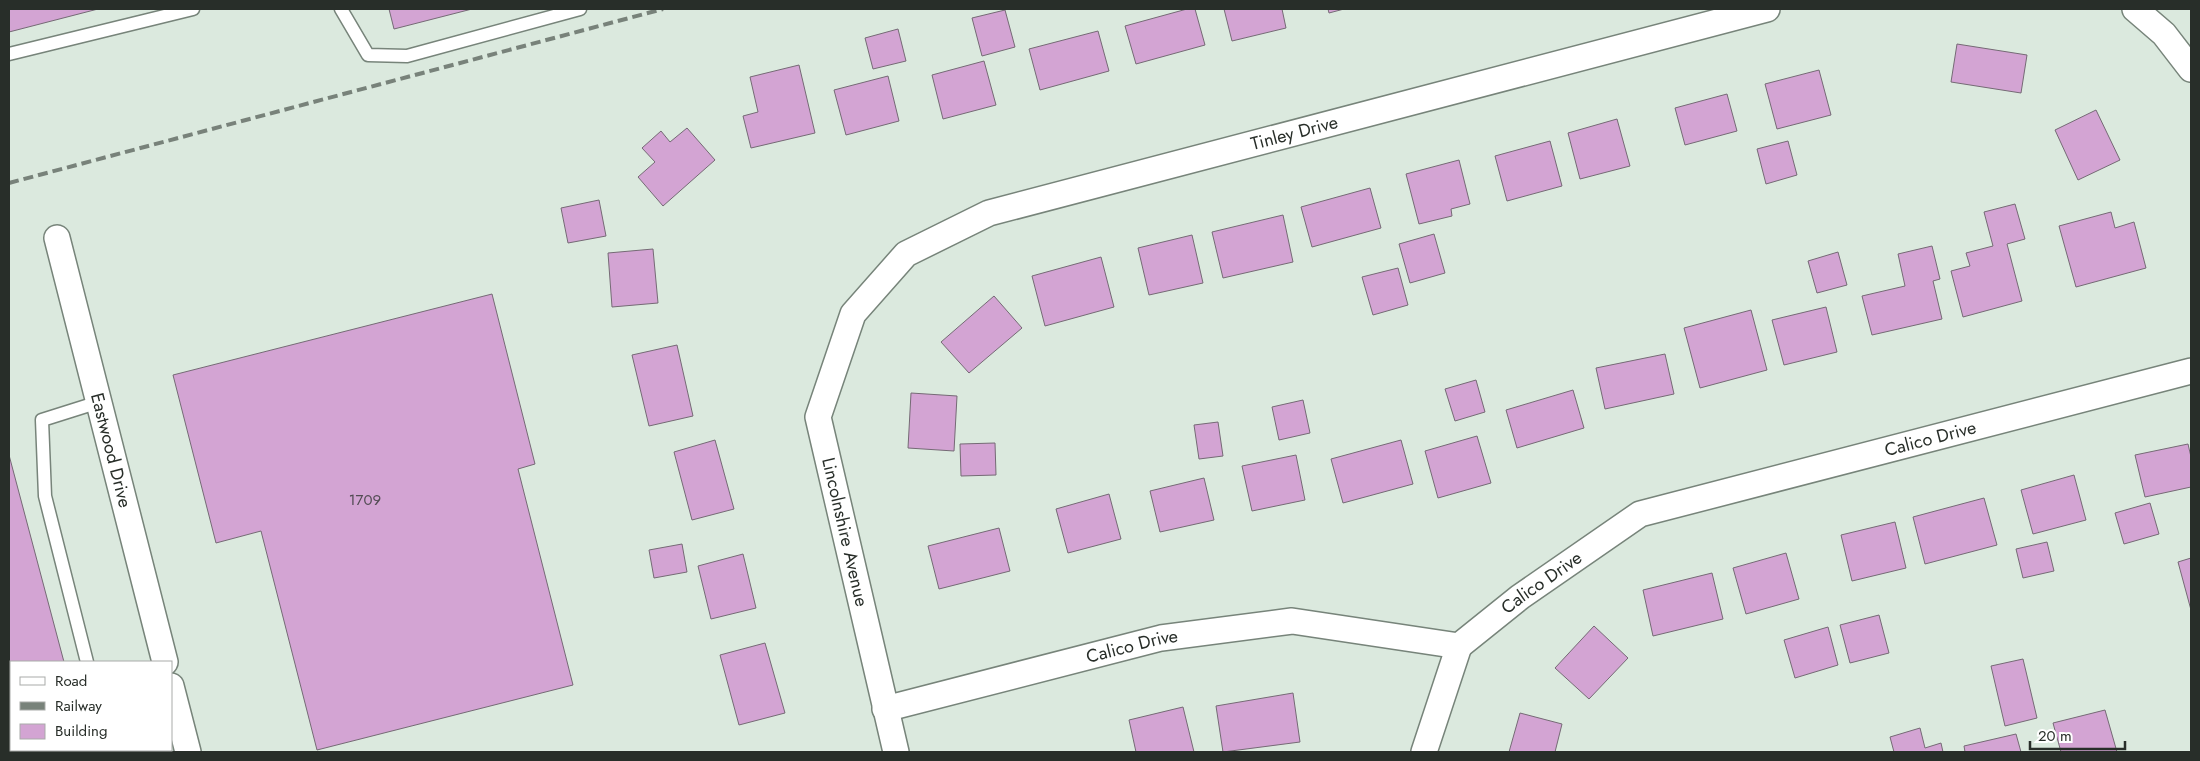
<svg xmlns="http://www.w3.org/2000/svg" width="2200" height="761" font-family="Jost,sans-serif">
	<rect width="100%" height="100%" fill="#dbe9de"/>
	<g fill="#d3a4d3" stroke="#756a75">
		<path d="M9,9h89l-89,23z"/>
		<path d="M389,9h83l-78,20z"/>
		<path d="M1187,9h8l10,36 -69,19 -11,-38z"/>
		<path d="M1224,9h58l4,19 -54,13z"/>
		<path d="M1328,9h16l-15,4z"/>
		<path d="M1005,10l10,37 -33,9 -10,-38z"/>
		<path d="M898,29l8,32 -33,8 -8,-31z"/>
		<path d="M1098,31l11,40 -69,19 -11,-41z"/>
		<path d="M1957,44l70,11 -6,38 -70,-11z"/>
		<path d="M984,61l12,44 -53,14 -11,-44z"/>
		<path d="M799,65l16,68 -64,15 -8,-32 15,-4 -8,-35z"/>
		<path d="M1819,70l12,45 -54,14 -12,-45z"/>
		<path d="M888,76l11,45 -53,14 -12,-45z"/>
		<path d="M1727,94l10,37 -52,14 -10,-37z"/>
		<path d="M2096,110l24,50 -42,20 -23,-50z"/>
		<path d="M1617,119l13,47 -50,13 -12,-46z"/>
		<path d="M687,128l28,32 -52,46 -25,-29 17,-15 -13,-14 19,-17 9,11z"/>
		<path d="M1550,141l12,45 -55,15 -12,-45z"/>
		<path d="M1788,141l9,34 -31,9 -9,-35z"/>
		<path d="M1459,160l11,44 -19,5 1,7 -33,8 -13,-50z"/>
		<path d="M1370,188l11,40 -69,19 -11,-40z"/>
		<path d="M599,200l7,36 -38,7 -7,-35z"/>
		<path d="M2015,204l10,35 -18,5 15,57 -59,16 -12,-46 19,-5 -4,-13 27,-7 -9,-34z"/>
		<path d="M2111,212l4,16 19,-6 12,46 -70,19 -17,-61z"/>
		<path d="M1283,215l10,47 -70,16 -11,-46z"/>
		<path d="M1434,234l11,39 -35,10 -11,-39z"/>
		<path d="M1192,235l11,48 -54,12 -11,-47z"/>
		<path d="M1932,246l8,33 -7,2 9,38 -70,16 -10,-39 43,-10 -7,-32z"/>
		<path d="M653,249l5,54 -46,4 -4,-54z"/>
		<path d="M1838,252l9,33 -30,8 -9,-32z"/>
		<path d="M1101,257l13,50 -69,19 -13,-50z"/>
		<path d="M1398,268l10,37 -35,10 -11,-38z"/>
		<path d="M492,294l43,170 -17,5 55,216 -256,65 -56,-219 -45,12 -43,-168z"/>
		<path d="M994,296l28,32 -53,45 -28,-31z"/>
		<path d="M1826,307l11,45 -53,13 -12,-45z"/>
		<path d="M1751,310l16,60 -67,18 -16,-60z"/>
		<path d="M677,345l16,71 -44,10 -17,-71z"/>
		<path d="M1665,354l9,40 -69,15 -9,-41z"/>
		<path d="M1476,380l9,32 -30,9 -10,-32z"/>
		<path d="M1573,390l11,38 -67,20 -11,-38z"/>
		<path d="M911,393l46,3 -3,55 -46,-3z"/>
		<path d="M1303,400l7,33 -31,7 -7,-33z"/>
		<path d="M1218,422l5,34 -24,3 -5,-34z"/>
		<path d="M1477,436l14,47 -53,15 -13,-47z"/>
		<path d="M715,440l19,69 -42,11 -18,-68z"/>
		<path d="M1401,440l12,44 -70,19 -12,-44z"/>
		<path d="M995,443l1,32 -35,1 -1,-32z"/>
		<path d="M2188,444l3,13v30l-46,10 -10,-42z"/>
		<path d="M9,455l55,207h-53v39l-2,1z"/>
		<path d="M1296,455l9,45 -53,11 -10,-45z"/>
		<path d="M2074,475l12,45 -53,14 -12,-44z"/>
		<path d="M1204,478l10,42 -54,12 -10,-41z"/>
		<path d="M1109,494l12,45 -53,14 -12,-44z"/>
		<path d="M1984,498l13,47 -72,19 -12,-47z"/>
		<path d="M2150,503l9,31 -35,10 -9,-31z"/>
		<path d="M1895,522l11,46 -54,13 -11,-46z"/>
		<path d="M999,528l11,43 -71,18 -11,-43z"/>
		<path d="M2047,542l7,29 -31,7 -7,-29z"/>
		<path d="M682,544l5,28 -33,6 -5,-28z"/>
		<path d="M1786,553l13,46 -53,15 -13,-46z"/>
		<path d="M743,554l13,54 -45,11 -13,-53z"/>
		<path d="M2191,558v52l-13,-48z"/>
		<path d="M1712,573l11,46 -70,17 -10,-46z"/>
		<path d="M1879,615l10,38 -39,10 -10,-38z"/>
		<path d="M1594,626l34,32 -39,41 -34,-31z"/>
		<path d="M1828,627l10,38 -43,13 -11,-38z"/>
		<path d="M765,643l20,70 -46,12 -19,-70z"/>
		<path d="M2023,659l14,59 -32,8 -14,-60z"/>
		<path d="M1293,693l7,49 -77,10 -7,-46z"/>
		<path d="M1183,707l11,45h-58l-7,-32z"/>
		<path d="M2105,710l12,42h-56l-8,-29z"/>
		<path d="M1520,713l42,11 -7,28h-46z"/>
		<path d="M1920,728l5,20 16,-5 2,9h-49l-4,-15z"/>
		<path d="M2016,734l5,18h-56l-1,-6z"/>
	</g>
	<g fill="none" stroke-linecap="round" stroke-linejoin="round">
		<g stroke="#77847a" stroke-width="15">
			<g id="service">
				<path d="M341,9l27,46 39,1 173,-47"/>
				<path d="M9,54l184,-45"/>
				<path d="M87,662l-42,-166 -3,-76 57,-18"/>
				<path d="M103,750v2"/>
			</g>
		</g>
		<g stroke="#77847a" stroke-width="28">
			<g id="minor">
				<path d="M2135,9l29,25 27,35"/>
				<path id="s1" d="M57,238l108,424"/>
				<path d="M171,686l17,66"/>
				<path id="s2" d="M885,709l276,-71 131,-17 167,25 61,-49 120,-83 551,-143"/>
				<path id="s3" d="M896,752l-78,-335 35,-103 53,-60 83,-41 778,-204"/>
				<path d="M1424,752l35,-106"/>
			</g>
		</g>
		<use href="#service" stroke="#fff" stroke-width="12"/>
		<use href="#minor" stroke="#fff" stroke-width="25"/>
		<path stroke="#78827a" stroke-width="4" stroke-dasharray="10 5" stroke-linecap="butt" d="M9,183l654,-174"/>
	</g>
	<g text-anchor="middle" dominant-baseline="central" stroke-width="4" stroke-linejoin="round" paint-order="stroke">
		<g font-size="15" fill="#534c54">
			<text x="365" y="500">1709</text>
		</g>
		<g font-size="18" fill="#282e29" stroke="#fff">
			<text stroke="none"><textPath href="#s3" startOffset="941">Tinley Drive</textPath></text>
			<text stroke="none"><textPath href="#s2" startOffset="1110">Calico Drive</textPath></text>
			<text stroke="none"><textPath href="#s1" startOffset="219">Eastwood Drive</textPath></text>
			<text transform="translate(845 532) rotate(77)">Lincolnshire Avenue</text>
			<text stroke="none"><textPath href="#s2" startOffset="690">Calico Drive</textPath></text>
			<text stroke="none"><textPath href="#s2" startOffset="255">Calico Drive</textPath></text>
		</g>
	</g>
	<rect width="2200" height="761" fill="none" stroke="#282e29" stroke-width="20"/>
	<rect x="10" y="661" width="162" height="90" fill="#ffffff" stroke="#a9aba9"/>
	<rect x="20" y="677" width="25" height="8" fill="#ffffff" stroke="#a9aba9"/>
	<text x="55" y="686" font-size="15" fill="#282e29">Road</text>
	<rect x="20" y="702" width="25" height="8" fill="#78827a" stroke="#a9aba9"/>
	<text x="55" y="711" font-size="15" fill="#282e29">Railway</text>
	<rect x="20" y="724" width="25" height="15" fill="#d3a4d3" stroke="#a9aba9"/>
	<text x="55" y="736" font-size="15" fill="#282e29">Building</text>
	<path d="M2030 741v8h95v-8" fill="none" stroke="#282e29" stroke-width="2.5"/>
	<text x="2038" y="741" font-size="15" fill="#282e29" stroke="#ffffff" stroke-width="4" paint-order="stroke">20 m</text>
</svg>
